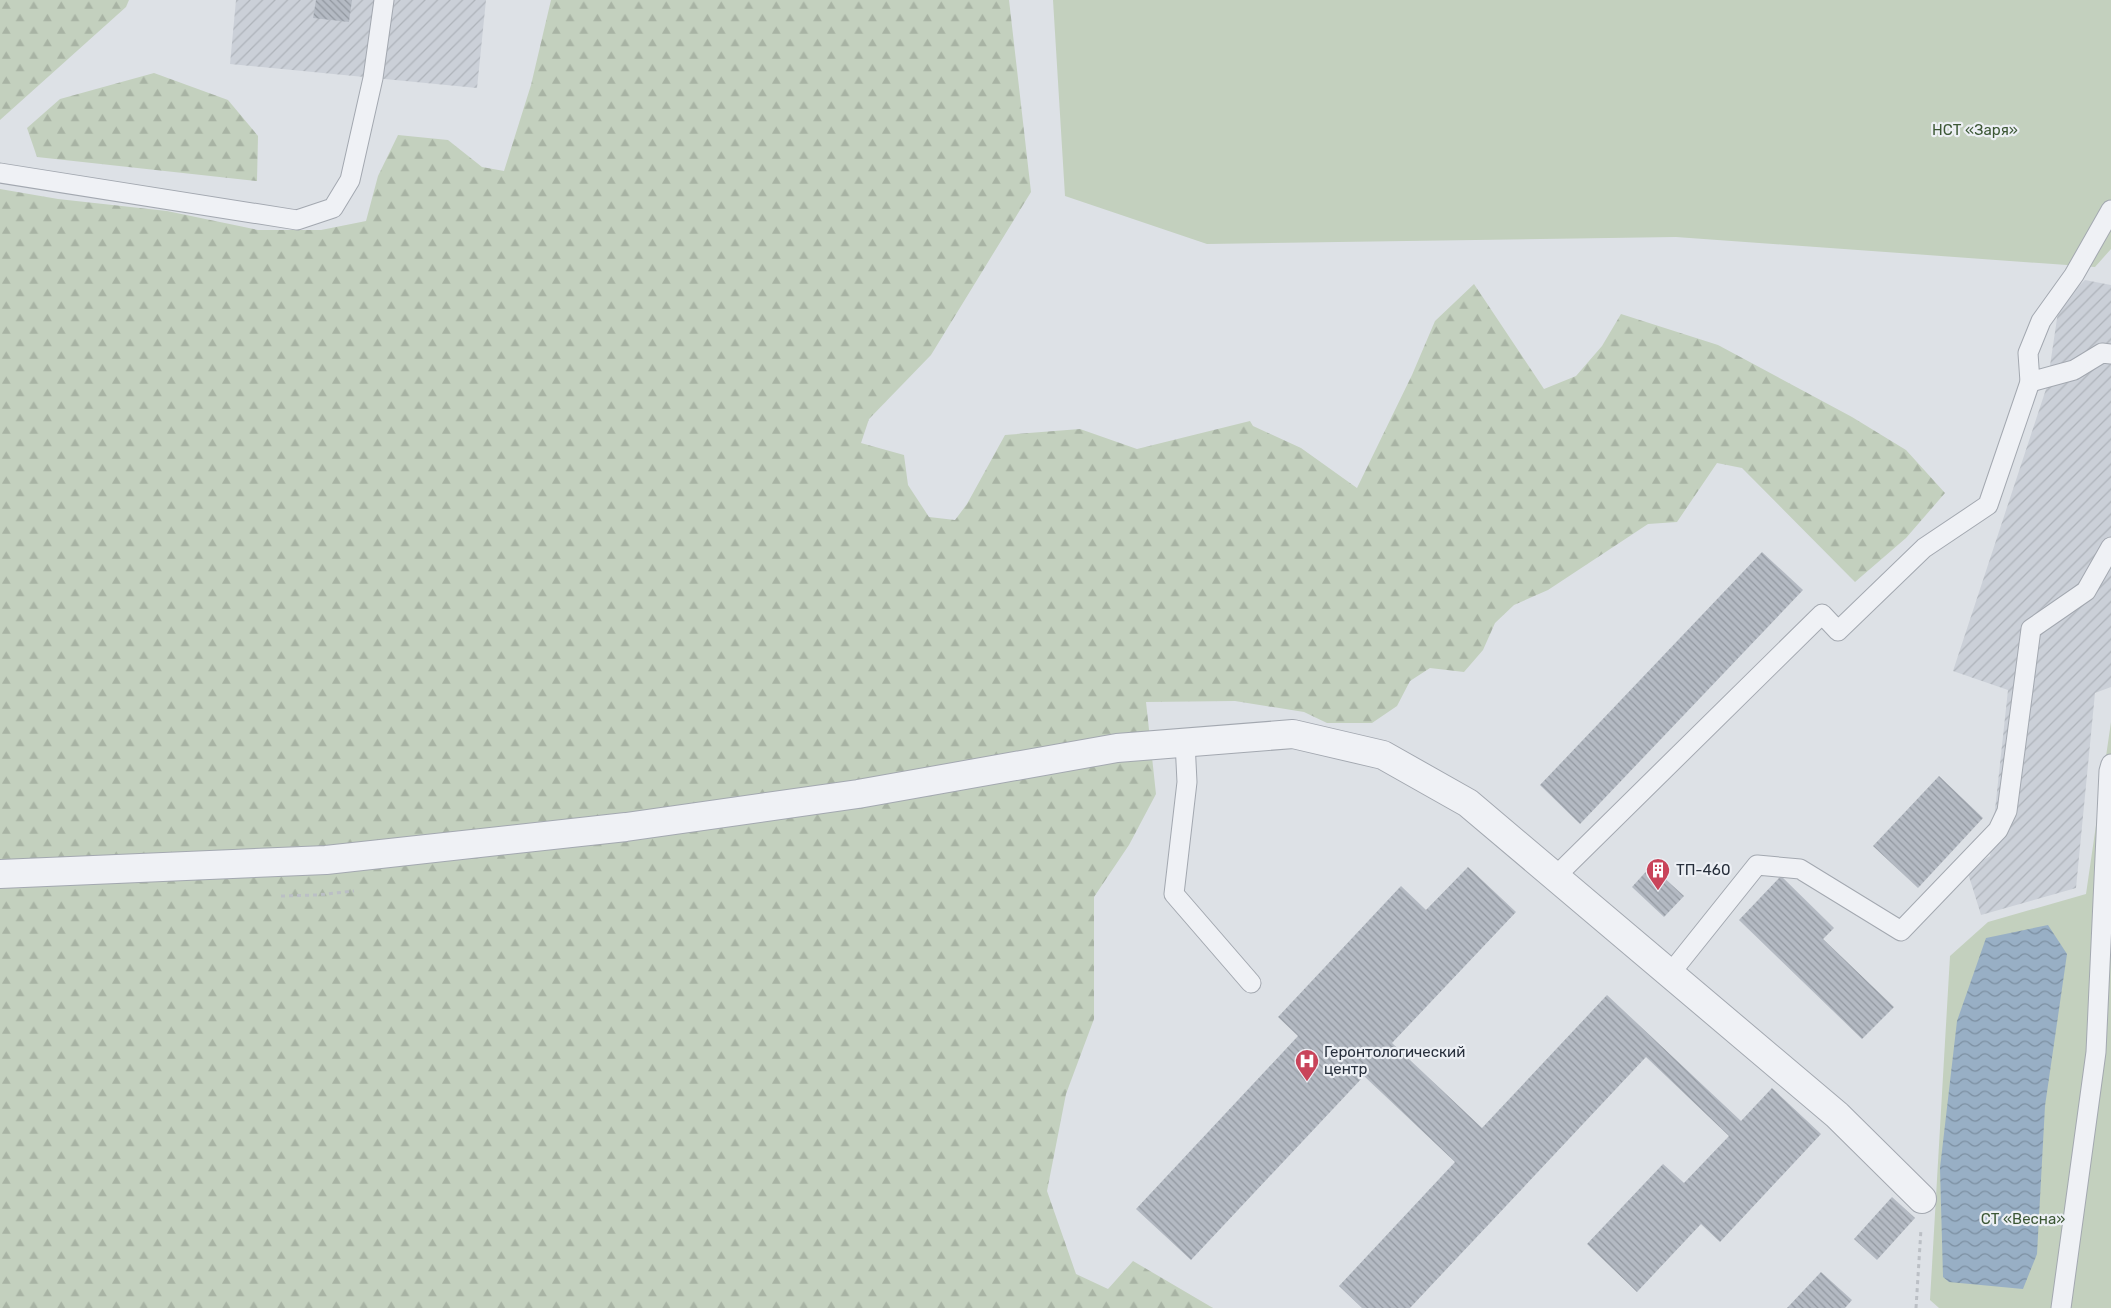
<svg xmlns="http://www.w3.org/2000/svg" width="2111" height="1308" font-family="Rubik,sans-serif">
	<defs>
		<pattern id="industrial-furrows" width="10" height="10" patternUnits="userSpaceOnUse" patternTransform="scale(1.25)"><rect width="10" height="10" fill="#cbd0d8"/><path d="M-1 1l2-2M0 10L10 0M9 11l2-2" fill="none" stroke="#aeb3ba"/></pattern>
		<pattern id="forest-firs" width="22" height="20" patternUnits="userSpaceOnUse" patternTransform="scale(1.25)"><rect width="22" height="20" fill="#c3d0be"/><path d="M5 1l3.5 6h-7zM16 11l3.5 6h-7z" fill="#a8b3a4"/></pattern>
		<pattern id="water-waves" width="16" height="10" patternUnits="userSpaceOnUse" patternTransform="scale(1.25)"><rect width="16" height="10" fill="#98afc5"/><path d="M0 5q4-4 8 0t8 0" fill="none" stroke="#7c8fa1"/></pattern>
		<pattern id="building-back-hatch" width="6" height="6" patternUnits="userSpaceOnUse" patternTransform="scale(1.25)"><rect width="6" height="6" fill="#b4bac3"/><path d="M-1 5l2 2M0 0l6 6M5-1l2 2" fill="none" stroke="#9298a0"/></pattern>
	</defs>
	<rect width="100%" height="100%" fill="#dde1e6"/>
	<g fill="url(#industrial-furrows)">
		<path d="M236,0h250l-9,88 -247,-24z"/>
		<path d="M2085,280l26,5v402l-16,6 -19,195 -95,27 -14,-45 23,-14 18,-166 -55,-19 94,-285 12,-81z"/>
	</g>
	<g fill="#c3d0be">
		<path d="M1053,0h1058v249l-16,18 -419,-30 -469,7 -142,-48z"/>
		<path d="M2111,722v586h-172l-9,-8 20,-344 38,-34 98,-28z"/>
	</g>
	<g fill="url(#forest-firs)">
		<path d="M0,0h129l-3,7 -126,113z"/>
		<path d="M551,0h458l22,192 -100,163 -62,64 -8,24 43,12 4,30 21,32 26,3 12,-16 38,-69 75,-6 57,20 113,-28 3,5 48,22 56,40 55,-113 23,-54 39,-37 70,105 32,-13 26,-30 19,-32 97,31 134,72 54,33 39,43 -39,45 -51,44 -113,-114 -25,-5 -40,59 -29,2 -100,66 -34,15 -19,18 -12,27 -19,22 -34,-4 -20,13 -13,25 -25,17h-45l-23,-11 -69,-11 -89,1 10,92 -27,51 -35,52v122l-28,75 -19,97 29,83 32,15 25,-28 80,47h-1213v-1119l58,10 109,12 91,19h63l45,-9 12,-45 20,-41 50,5 34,27 22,4 27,-86z"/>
		<path d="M154,73l74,27 30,36 -1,45 -220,-24 -10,-29 33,-29z"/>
	</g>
	<path fill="url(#water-waves)" d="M2048,925l19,29 -22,152 -8,148 -14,35 -74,-7 -6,-5 -3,-109 17,-147 29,-83z"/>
	<g fill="url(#building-back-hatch)">
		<path d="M316,0h36l-3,22 -36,-4z"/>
		<path d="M1762,552l41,38 -223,234 -40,-39z"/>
		<path d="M1939,776l44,42 -65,70 -45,-42z"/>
		<path d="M1651,866l33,30 -20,21 -32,-30z"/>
		<path d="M1468,867l48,45 -124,131 90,85 125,-133 134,126 31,-33 49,46 -101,108 -19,-18 -64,68 -50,-48 76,-80 21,19 45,-47 -83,-79 -236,251h-48l-23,-22 116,-124 -91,-86 -173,184 -55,-51 162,-173 -20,-19 123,-131 25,24z"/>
		<path d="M1781,876l53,52 -11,11 71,68 -32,32 -123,-119z"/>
		<path d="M1892,1197l23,21 -38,42 -23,-21z"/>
		<path d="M1821,1272l31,28 -7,8h-58z"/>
	</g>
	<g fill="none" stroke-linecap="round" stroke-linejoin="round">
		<g stroke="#a3a8b0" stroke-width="21">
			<g id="service">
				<path d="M0,173l297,47 36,-12 17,-28 23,-102 11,-78"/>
				<path d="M2111,210l-37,65 -33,46 -13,32 2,29 44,-12 28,-17 9,1"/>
				<path d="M1185,742l2,40 -13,112 77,89"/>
				<path d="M1555,877l267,-263 16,17 86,-83 64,-43 42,-123"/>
				<path d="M1669,975l88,-110 43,4 101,62 97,-101 9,-19 24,-182 55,-38 25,-44"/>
				<path d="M2061,1308l35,-256 13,-281 2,-7"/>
			</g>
		</g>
		<g stroke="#a3a8b0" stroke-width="30">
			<path id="minor" d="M0,874l326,-14 300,-33 232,-33 259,-46 176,-14 90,21 85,48 369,312 85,84"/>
		</g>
		<g stroke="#bbbfc5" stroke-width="3" stroke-dasharray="4 4" stroke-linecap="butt">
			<path d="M281,896l36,-1 37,-4"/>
			<path d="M1916,1308l5,-79"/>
		</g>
		<use href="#service" stroke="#eff1f5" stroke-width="19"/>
		<use href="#minor" stroke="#eff1f5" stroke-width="28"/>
	</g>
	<defs>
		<g id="building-pin" transform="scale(1.25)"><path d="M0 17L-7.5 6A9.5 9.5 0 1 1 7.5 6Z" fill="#c9445a" stroke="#eceff4"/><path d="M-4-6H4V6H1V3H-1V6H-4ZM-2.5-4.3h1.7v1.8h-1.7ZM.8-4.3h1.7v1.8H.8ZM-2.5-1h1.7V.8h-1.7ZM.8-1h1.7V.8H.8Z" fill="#fff"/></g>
		<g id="hospital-pin" transform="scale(1.25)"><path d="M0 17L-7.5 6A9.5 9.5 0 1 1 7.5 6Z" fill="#c9445a" stroke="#eceff4"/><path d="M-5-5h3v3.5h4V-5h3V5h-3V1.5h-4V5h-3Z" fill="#fff"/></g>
	</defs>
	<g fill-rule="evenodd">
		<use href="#building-pin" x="1658" y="870"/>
		<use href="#hospital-pin" x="1307" y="1061"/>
	</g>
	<g text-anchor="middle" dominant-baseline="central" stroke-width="4.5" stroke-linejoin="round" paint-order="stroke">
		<g font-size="15" fill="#3c5735" stroke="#eceff4">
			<text x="1975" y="130">НСТ «Заря»</text>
			<text x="2023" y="1219">СТ «Весна»</text>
		</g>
		<g font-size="15" fill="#272f3c" stroke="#eceff4" text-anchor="start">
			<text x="1676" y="870">ТП-460</text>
			<text x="1324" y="1052">Геронтологический<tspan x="1324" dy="17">центр</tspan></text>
		</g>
	</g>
</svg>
